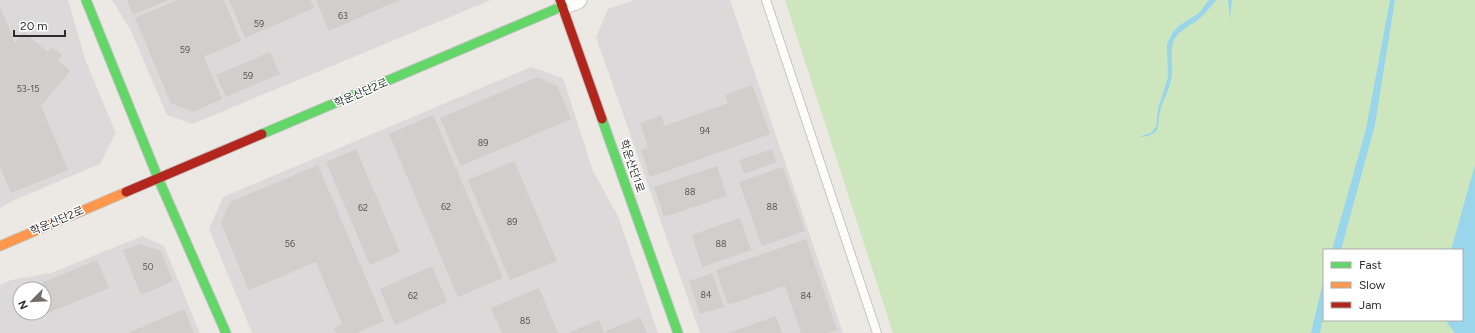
<svg xmlns="http://www.w3.org/2000/svg" width="1475" height="333" font-family="Figtree,'Noto Sans KR',sans-serif">
	<rect width="100%" height="100%" fill="#ece8e4"/>
	<g fill="#dcd9db" fill-rule="evenodd">
		<path d="M0,0h68l18,62 30,71 -16,31 -88,37 -12,7z"/>
		<path d="M112,0h379l-299,124 -25,-9 -37,-86z"/>
		<path d="M635,0h95l113,333h-143l-104,-296 12,-28z"/>
		<path d="M531,67l32,11 30,93 25,45 40,117h-406l-43,-104 14,-32z"/>
		<path d="M142,236l22,10 36,87h-200v-48l11,-5 40,-7zM20,289h24v24h-24z"/>
	</g>
	<path fill="#cee6be" fill-rule="evenodd" d="M785,0h690v333h-582zM1324,250h138v70h-138z"/>
	<g fill="#99d6ec">
		<path d="M1209,0h7c-5,6 -10,13 -16,18 -9,8 -20,11 -26,22 -5,11 -1,22 -2,34 -1,14 -9,25 -12,38 -4,16 3,22 -19,25v-1l10,-3 5,-6 2,-18 10,-32 -1,-33 6,-12 7,-7 19,-12z"/>
		<path d="M1228,0h4l-2,18z"/>
		<path d="M1390,0h5l-20,125 -34,125h-9l34,-121z"/>
		<path d="M1475,165v168h-20l-10,-13h17v-70h-11z"/>
		<path d="M1324,278v34l-4,21h-9z"/>
	</g>
	<g fill="#d1cecb">
		<path d="M127,0h41l-35,15z"/>
		<path d="M177,0h47l17,41 -37,16 18,42 -29,13 -22,-9 -36,-85z"/>
		<path d="M229,0h81l4,8 -69,30z"/>
		<path d="M316,0h84l-71,31z"/>
		<path d="M0,7l15,36 9,-11 24,20 4,-5 10,8 -4,6 12,10 -29,35 27,64 -57,23 -11,-27z"/>
		<path d="M270,52l10,22 -54,23 -10,-22z"/>
		<path d="M537,77l20,9 14,33 -110,47 -21,-48z"/>
		<path d="M752,85l18,49 -120,43 -9,-27 7,-3 -8,-24 21,-8 4,11 63,-23 -3,-8z"/>
		<path d="M433,115l70,163 -45,19 -69,-163z"/>
		<path d="M356,149l44,103 -30,13 -44,-103z"/>
		<path d="M772,149l4,13 -32,12 -5,-14z"/>
		<path d="M514,161l43,100 -47,19 -42,-100z"/>
		<path d="M318,165l66,156 -28,12h-20l-2,-5 8,-4 -26,-62 -67,28 -28,-67 9,-21z"/>
		<path d="M717,166l10,30 -63,21 -10,-30z"/>
		<path d="M783,167l22,64 -43,15 -23,-64z"/>
		<path d="M740,218l11,32 -49,17 -10,-32z"/>
		<path d="M806,239l31,91 -10,3h-26l-16,-47 -57,19 -12,-35z"/>
		<path d="M140,244l21,7 12,30 -32,14 -18,-45z"/>
		<path d="M97,260l12,28 -78,32 -2,-7h15v-24h-17z"/>
		<path d="M432,266l15,36 -52,23 -15,-36z"/>
		<path d="M712,273l12,34 -24,7 -11,-33z"/>
		<path d="M539,288l19,45h-56l-11,-25z"/>
		<path d="M184,309l10,24h-66z"/>
		<path d="M776,316l6,17h-53z"/>
		<path d="M640,317l7,16h-40l-1,-2z"/>
		<path d="M599,320l5,13h-36z"/>
	</g>
	<g fill="none" stroke-linecap="round" stroke-linejoin="round">
		<g stroke="#c5c4c5" stroke-width="10">
			<path id="lane" d="M766,0l111,333"/>
		</g>
		<g stroke="#c5c4c5" stroke-width="19">
			<path id="street" d="M563,6l15,-6"/>
		</g>
		<g stroke="#c5c4c5" stroke-width="11">
			<g id="fast">
				<path d="M86,0l72,178 68,155"/>
				<path d="M602,119l76,214"/>
				<path d="M262,134l301,-128"/>
			</g>
		</g>
		<g stroke="#c5c4c5" stroke-width="11">
			<path id="slow" d="M0,246l126,-54"/>
		</g>
		<g stroke="#c5c4c5" stroke-width="11">
			<g id="jam">
				<path d="M560,0l42,119"/>
				<path d="M126,192l136,-58"/>
			</g>
		</g>
		<use href="#lane" stroke="#fcfcfb" stroke-width="8"/>
		<use href="#street" stroke="#fcfcfb" stroke-width="17"/>
		<use href="#fast" stroke="#63d668" stroke-width="9"/>
		<use href="#slow" stroke="#ff974d" stroke-width="9"/>
		<use href="#jam" stroke="#b3261e" stroke-width="9"/>
	</g>
	<g text-anchor="middle" dominant-baseline="central" stroke-width="3" stroke-linejoin="round" paint-order="stroke">
		<g font-size="9" fill="#585857">
			<text x="343" y="15">63</text>
			<text x="259" y="23">59</text>
			<text x="185" y="49">59</text>
			<text x="248" y="75">59</text>
			<text x="28" y="88">53-15</text>
			<text x="705" y="130">94</text>
			<text x="483" y="142">89</text>
			<text x="690" y="191">88</text>
			<text x="446" y="206">62</text>
			<text x="772" y="206">88</text>
			<text x="363" y="207">62</text>
			<text x="512" y="221">89</text>
			<text x="290" y="243">56</text>
			<text x="721" y="243">88</text>
			<text x="148" y="266">50</text>
			<text x="706" y="294">84</text>
			<text x="413" y="295">62</text>
			<text x="806" y="295">84</text>
			<text x="525" y="320">85</text>
		</g>
		<g font-size="11" fill="#2e2e2e" stroke="#fff">
			<text transform="translate(361 93) rotate(-23)">학운산단2로</text>
			<text transform="translate(632 166) rotate(71)">학운산단1로</text>
			<text transform="translate(57 221) rotate(-23)">학운산단2로</text>
		</g>
	</g>
	<rect x="1323" y="249" width="140" height="72" fill="#ffffff" stroke="#ababab"/>
	<rect x="1331" y="262" width="20" height="6" fill="#63d668" stroke="#ababab"/>
	<text x="1359" y="269" font-size="12" fill="#2e2e2e">Fast</text>
	<rect x="1331" y="282" width="20" height="6" fill="#ff974d" stroke="#ababab"/>
	<text x="1359" y="289" font-size="12" fill="#2e2e2e">Slow</text>
	<rect x="1331" y="302" width="20" height="6" fill="#b3261e" stroke="#ababab"/>
	<text x="1359" y="309" font-size="12" fill="#2e2e2e">Jam</text>
	<g transform="translate(32 301) rotate(246)"><circle r="19" fill="#ffffff" stroke="#ababab"/>
	<path d="M0-3L7 15L0 10L-7 15Z" fill="#706f6e"/>
	<text y="-6" font-size="11" font-weight="bold" text-anchor="middle" fill="#2e2e2e">N</text>
	</g>
	<path d="M14 30v6h51v-6" fill="none" stroke="#2e2e2e" stroke-width="2"/>
	<text x="20" y="30" font-size="12" fill="#2e2e2e" stroke="#ffffff" stroke-width="3" paint-order="stroke">20 m</text>
</svg>
